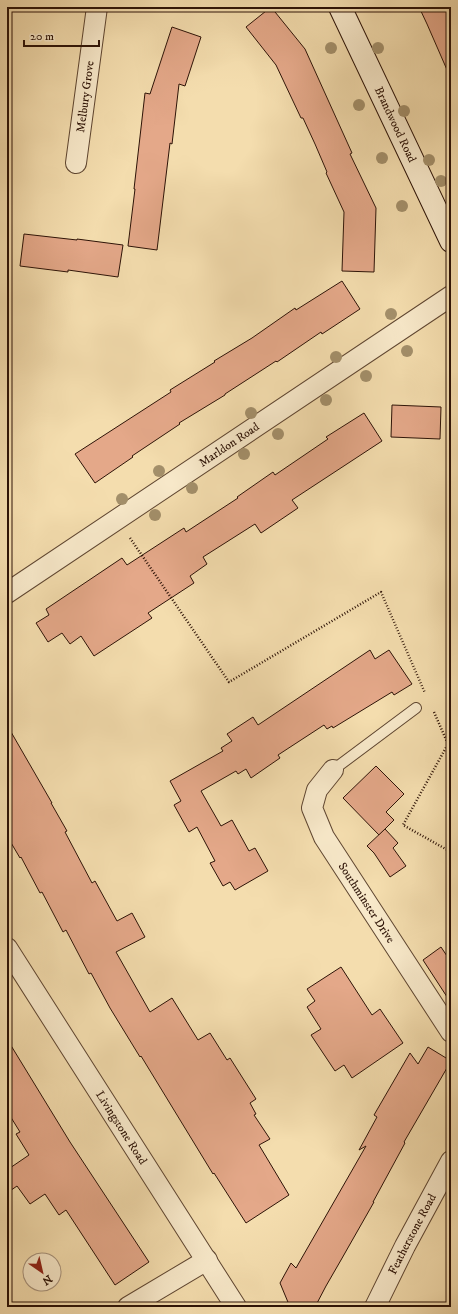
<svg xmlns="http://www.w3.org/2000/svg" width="458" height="1314" font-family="'IM FELL DW Pica',serif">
	<rect width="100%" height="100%" fill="#f4ddae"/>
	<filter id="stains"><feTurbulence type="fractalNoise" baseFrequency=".005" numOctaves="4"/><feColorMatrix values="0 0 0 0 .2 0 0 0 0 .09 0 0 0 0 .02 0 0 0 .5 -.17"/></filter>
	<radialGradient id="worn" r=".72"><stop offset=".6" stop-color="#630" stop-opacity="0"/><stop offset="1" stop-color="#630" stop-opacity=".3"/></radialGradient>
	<g fill="#e4a889" stroke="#2d1307">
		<path d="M271,7l34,42 47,104 -2,1 26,54 -2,64 -32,-1 2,-59 -18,-39 1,-1 -12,-28 -12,-26h-2l-25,-53 -30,-38z"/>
		<path d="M419,7h32v72l-24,-55z"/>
		<path d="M172,27l29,10 -16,49 -6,-2 -7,60 -2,-1 -13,107 -29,-4 7,-57h-1l11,-96 5,1z"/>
		<path d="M24,234l53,6v-1l46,6 -5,32 -50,-7v2l-48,-6z"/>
		<path d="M342,281l18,28 -38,25 -1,-2 -44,30 -1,-1 -51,33v1l-46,28 1,1 -48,32 1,1 -38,26 -20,-29 96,-62 -1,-2 45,-28 -1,-1 38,-23 43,-30 1,2z"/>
		<path d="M392,405l49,2 -1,32 -49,-2z"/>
		<path d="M364,413l18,28 -90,59 6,8 -37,25 -6,-9 -52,33 4,7 -17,12 4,7 -46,30 4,5 -58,38 -13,-20 -11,8 -8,-11 -14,9 -12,-19 13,-8 -3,-6 76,-51 5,7 57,-37 2,4 52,-34 -1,-1 36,-25 2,3 53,-36 -2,-2z"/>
		<path d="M370,650l5,9 14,-9 23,34 -18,11 -2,-3 -59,36 -1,-2 -5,3 -3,-4 -46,30 2,3 -29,20 -5,-9 -8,5 -2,-3 -35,20 20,35 11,-6 17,31 6,-3 13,23 -33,19 -5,-8 -7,4 -13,-23 5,-2 -18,-34 -8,5 -15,-27 7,-4 -11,-20 53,-30 -2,-3 11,-7 -5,-7 26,-17 5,8z"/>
		<path d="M7,725l45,78h-1l16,28 -2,1 27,51 3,-2 22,40 15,-8 13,24 -29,15 34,60 22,-14 26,42 12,-7 17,27 3,-2 26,41 -6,4 6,11 -2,1 16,24 -11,6 30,50 -43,28 -32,-50 -1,1 -72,-118 -1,1 -30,-49 -19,-35 -2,1 -23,-44 -3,2 -21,-40 -2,1 -19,-36 -1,1 -13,-22z"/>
		<path d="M376,766l28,28 -18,18 8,8 -15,15 -36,-37z"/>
		<path d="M385,829l13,14 -5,5 13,18 -16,11 -16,-24 -7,-7z"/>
		<path d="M441,947l10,15v41l-28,-43z"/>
		<path d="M341,967l31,48 8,-6 23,34 -51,35 -8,-13 -9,6 -24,-36 10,-6 -14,-22 8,-6 -8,-12z"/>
		<path d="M7,1039l63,103 79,120 -34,23 -49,-75 -7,5 -14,-21 -15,10 -13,-18 -10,7v-23l22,-15 -13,-21 4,-2 -13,-21z"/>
		<path d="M428,1047l23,14 -47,81 1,1 -32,59h1l-33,58 -15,26 -11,21h-25l-10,-24 11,-20 5,5 70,-122 -7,4 18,-33 -3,-2 36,-62 8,11z"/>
	</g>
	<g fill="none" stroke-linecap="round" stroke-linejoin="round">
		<g stroke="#5f4631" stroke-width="12">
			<path id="lane" d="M333,770l83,-62"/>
		</g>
		<g stroke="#5f4631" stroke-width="22">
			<g id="street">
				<path id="s1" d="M76,163l21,-156"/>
				<path id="s2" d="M7,593l444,-297"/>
				<path id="s3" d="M333,770l-16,20 -5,18 12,29 127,195"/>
				<path id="s4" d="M7,948l229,359"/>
				<path d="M128,1307l79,-47"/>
				<path id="s5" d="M375,1307l30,-61 46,-85"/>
			</g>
		</g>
		<g stroke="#2d1307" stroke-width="24">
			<g id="secondary">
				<path id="s6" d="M340,7l111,234"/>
			</g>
		</g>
		<g stroke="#2d1307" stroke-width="2.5" stroke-dasharray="1 2" stroke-linecap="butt">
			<path d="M130,538l99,144 152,-90 44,101"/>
			<path d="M434,712l14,32 -45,81 48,27"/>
		</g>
		<use href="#lane" stroke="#f8e9ca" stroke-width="10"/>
		<use href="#street" stroke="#f8e9ca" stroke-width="20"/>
		<use href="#secondary" stroke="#f8e9ca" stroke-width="22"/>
	</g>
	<g fill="#a38f6a">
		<circle cx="331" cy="48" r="6"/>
		<circle cx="378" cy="48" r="6"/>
		<circle cx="359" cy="105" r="6"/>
		<circle cx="404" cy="111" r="6"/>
		<circle cx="382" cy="158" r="6"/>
		<circle cx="429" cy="160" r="6"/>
		<circle cx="441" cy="181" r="6"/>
		<circle cx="402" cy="206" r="6"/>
		<circle cx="391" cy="314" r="6"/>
		<circle cx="407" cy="351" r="6"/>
		<circle cx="336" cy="357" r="6"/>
		<circle cx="366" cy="376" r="6"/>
		<circle cx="326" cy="400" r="6"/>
		<circle cx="251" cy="413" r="6"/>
		<circle cx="278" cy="434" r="6"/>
		<circle cx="244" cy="454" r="6"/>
		<circle cx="159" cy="471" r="6"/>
		<circle cx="192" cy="488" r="6"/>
		<circle cx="122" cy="499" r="6"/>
		<circle cx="155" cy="515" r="6"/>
	</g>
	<g text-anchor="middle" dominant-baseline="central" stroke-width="3" stroke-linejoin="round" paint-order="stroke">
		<g font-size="12" fill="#2d1307" stroke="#f8e9ca">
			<text stroke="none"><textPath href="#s1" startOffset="67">Melbury Grove</textPath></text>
			<text stroke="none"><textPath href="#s6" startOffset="130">Brandwood Road</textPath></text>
			<text stroke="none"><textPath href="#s2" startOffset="267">Marldon Road</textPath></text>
			<text stroke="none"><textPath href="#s3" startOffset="154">Southminster Drive</textPath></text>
			<text stroke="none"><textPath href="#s4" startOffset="213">Livingstone Road</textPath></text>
			<text stroke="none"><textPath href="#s5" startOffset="82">Featherstone Road</textPath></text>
		</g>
	</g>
	<rect width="458" height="1314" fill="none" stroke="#f4ddae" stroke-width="24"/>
	<rect x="8" y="8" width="442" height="1298" fill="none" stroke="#2d1307" stroke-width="2"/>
	<rect x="12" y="12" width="434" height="1290" fill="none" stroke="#2d1307"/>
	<g transform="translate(42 1272) rotate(146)"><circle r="19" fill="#f8e9ca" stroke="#a7937c"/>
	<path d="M0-3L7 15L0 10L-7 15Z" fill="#8f2418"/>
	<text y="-6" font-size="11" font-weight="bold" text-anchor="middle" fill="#2d1307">N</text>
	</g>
	<path d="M24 40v6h75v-6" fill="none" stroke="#2d1307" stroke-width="2"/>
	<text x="30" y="40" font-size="12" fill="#2d1307" stroke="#f8e9ca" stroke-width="3" paint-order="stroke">20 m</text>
	<rect width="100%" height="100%" filter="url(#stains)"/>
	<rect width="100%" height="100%" fill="url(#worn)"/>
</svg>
